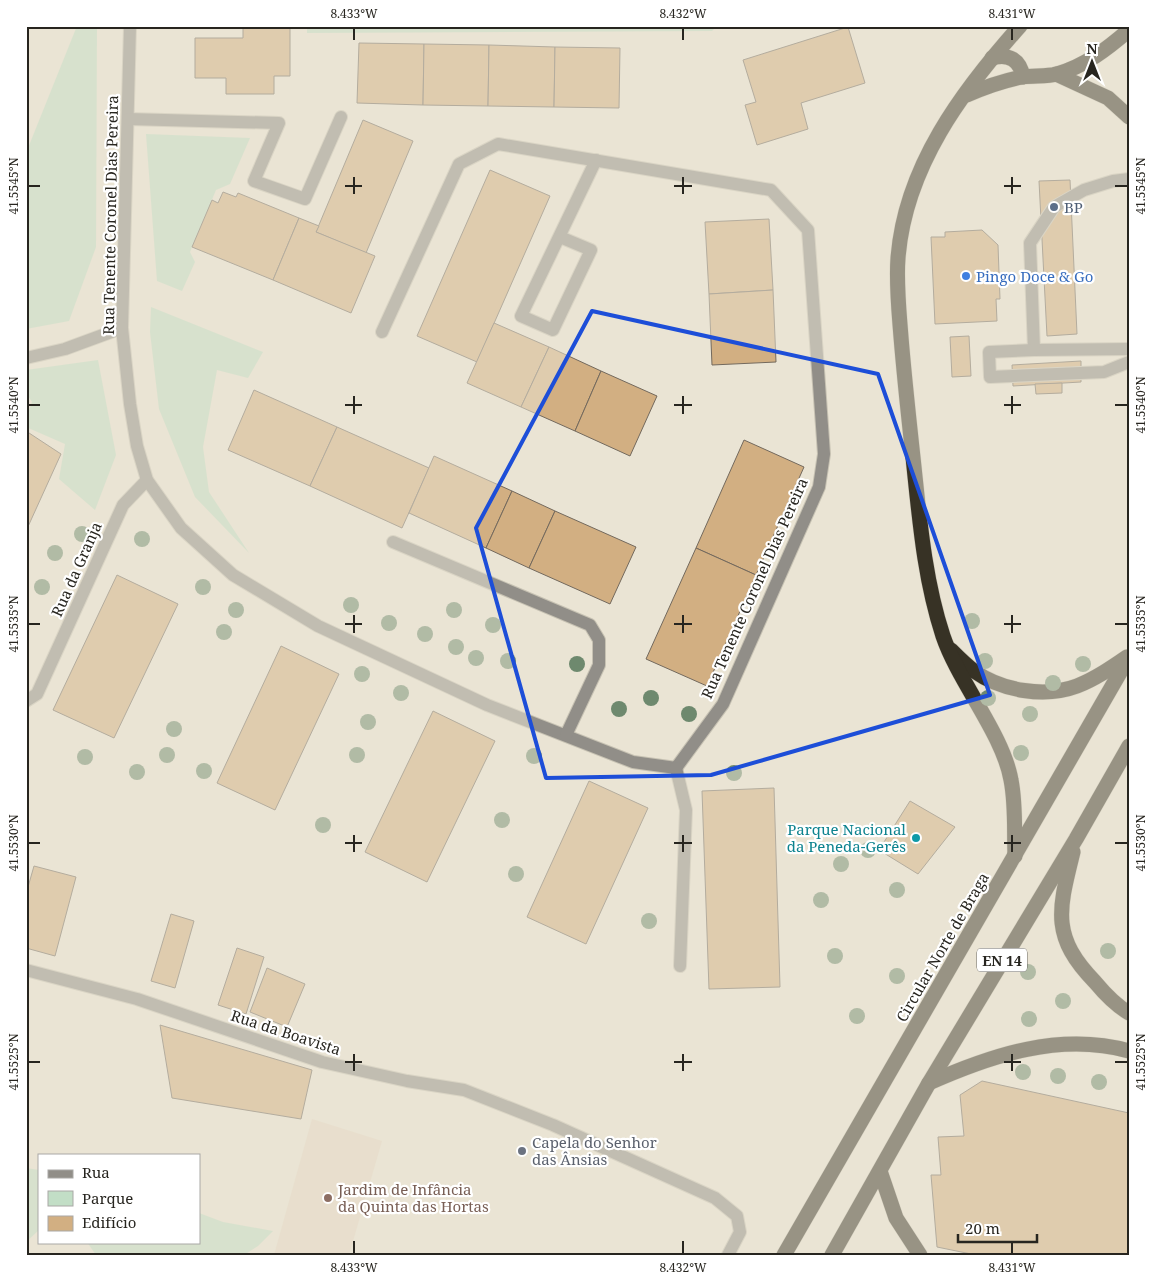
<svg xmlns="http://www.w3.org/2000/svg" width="1155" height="1281" font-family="'Noto Serif',serif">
	<rect width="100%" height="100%" fill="#eae4d4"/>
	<path fill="#e6d8c5" d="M312,1119l70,22 -33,114h-75z"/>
	<g fill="#c2dec6">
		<path d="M77,26h20l-1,221 -27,74 -43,8v-176z"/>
		<path d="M307,26h410l-5,5 -405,2z"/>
		<path d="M146,134l104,4 -20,46 -14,6 -26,62 5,10 -13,29 -25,-10z"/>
		<path d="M151,307l112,45 -15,26 -31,-8 -14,77 6,45 40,61 -54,-56 -36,-88 -9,-77z"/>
		<path d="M98,360l18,95 -21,55 -36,-31 6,-35 -39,-17v-8l6,-17 -6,-9v-23z"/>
		<path d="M26,1168l13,2v60l-13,12z"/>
		<path d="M199,1213l24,9 50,9 -15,15 -14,9h-148l-9,-13h112z"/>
	</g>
	<g fill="#d2af82" stroke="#73695d">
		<path d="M243,26h47v50h-16v18h-48v-16h-31v-40h48z"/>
		<path d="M848,27l17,56 -64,20 7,26 -51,16 -12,-40 11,-3 -13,-42z"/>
		<path d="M359,43l65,1 -1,61 -66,-2z"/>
		<path d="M424,44l65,1 -1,61 -65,-1z"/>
		<path d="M489,45l66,2 -1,60 -66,-1z"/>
		<path d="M555,47l65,1 -1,60 -65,-1z"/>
		<path d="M363,120l50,21 -47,112 -50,-21z"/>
		<path d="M490,170l60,26 -73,166 -60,-26z"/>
		<path d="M1070,180l7,154 -30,2 -8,-155z"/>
		<path d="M223,192l13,5 2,-4 61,25 -26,62 -81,-33 20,-47 6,3z"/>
		<path d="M299,218l20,8 -3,6 59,24 -24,57 -78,-33z"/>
		<path d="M769,219l4,71 -64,4 -4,-72z"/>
		<path d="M982,230l16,15 2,54h-4l1,22 -62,3 -4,-87h14v-5z"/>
		<path d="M773,290l3,72 -64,3 -3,-71z"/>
		<path d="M494,323l55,24 -28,60 -54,-24z"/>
		<path d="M969,336l2,40 -19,1 -2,-40z"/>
		<path d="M549,347l52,24 -26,60 -54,-24z"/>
		<path d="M1081,361v21l-68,4 -1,-21z"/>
		<path d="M601,371l56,25 -27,60 -55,-25z"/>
		<path d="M1062,383v10l-26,1 -1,-10z"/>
		<path d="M254,390l83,37 -27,59 -82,-36z"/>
		<path d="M337,427l92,41 -27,60 -92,-42z"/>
		<path d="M26,431l35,23 -35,77z"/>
		<path d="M744,440l60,27 -48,108 -60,-27z"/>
		<path d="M434,456l78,35 -26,57 -77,-35z"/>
		<path d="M512,491l43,20 -26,57 -43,-20z"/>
		<path d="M555,511l81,36 -26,57 -81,-36z"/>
		<path d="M696,548l60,27 -49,111 -61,-27z"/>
		<path d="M117,575l61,29 -64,134 -61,-28z"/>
		<path d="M281,646l58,28 -64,136 -58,-27z"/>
		<path d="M433,711l62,30 -68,141 -62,-30z"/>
		<path d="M589,781l59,27 -62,136 -59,-27z"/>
		<path d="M774,788l6,199 -71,2 -7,-198z"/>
		<path d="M910,801l45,26 -37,47 -39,-24z"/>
		<path d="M34,866l42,11 -21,79 -29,-8v-54z"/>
		<path d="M171,914l23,7 -19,67 -24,-7z"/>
		<path d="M237,948l27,9 -18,57 -28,-9z"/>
		<path d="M267,968l38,16 -18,43 -37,-15z"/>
		<path d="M160,1025l152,45 -11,49 -129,-21z"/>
		<path d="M982,1081l147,32v142h-153l-39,-8 -6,-72h10l-3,-38 26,-1 -4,-41z"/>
	</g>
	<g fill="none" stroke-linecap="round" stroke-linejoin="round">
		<g stroke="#c7c2b3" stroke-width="14">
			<g id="minor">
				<path d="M130,26l-8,302 8,76 7,42 10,34 34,48 52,47 85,51 169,79 146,57 43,6 47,-64 96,-217 5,-33 -16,-224 -37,-40 -273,-46 -39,20 -77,168"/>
				<path d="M128,119l151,4 -25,58 51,18 36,-82"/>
				<path d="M1129,179l-16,2 -29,9 -30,17 -24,36 4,107 95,-1"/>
				<path d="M560,237l31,13 -38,80 -32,-14 75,-156"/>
				<path d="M1034,350l-45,2 1,25 114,-5 25,-10"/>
				<path d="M26,358l39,-9 57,-21"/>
				<path d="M393,542l197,83 9,15v25l-33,70"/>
				<path d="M26,701l11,-7 86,-189 24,-25"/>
				<path d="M676,768l10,42 -6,156"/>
				<path d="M26,970l111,29 185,63 85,19 57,9 89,35 162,73 22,18 3,16 -12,23"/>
			</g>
		</g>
		<g stroke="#c7c2b3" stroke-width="16">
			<g id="highway">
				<path d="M992,58c17,-5 28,2 31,19"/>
				<path d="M1056,74l52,24 21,19"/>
				<path d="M967,95c18,-8 35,-14 55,-18 11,-2 24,0 35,-3 28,-8 50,-25 72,-44"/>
				<path d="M951,650c7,7 15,15 23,21 28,20 71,27 103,15 18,-7 34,-18 50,-29"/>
				<path d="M1073,852c-14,57 -23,84 22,130 10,12 20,23 34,31"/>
				<path d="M1015,856c-1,-25 1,-51 -4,-76 -8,-46 -52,-97 -68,-144 -20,-61 -24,-125 -31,-188 -4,-37 -8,-74 -11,-111 -2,-26 -5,-53 -3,-79 7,-91 64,-167 122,-232"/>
				<path d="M929,1083c63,-28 131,-51 200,-32"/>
				<path d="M880,1171l16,47 24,37"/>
				<path d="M784,1255l345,-598"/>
				<path d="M832,1255l97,-172 147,-244 53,-93"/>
			</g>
		</g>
		<use href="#minor" stroke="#918e88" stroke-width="12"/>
		<use href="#highway" stroke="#373225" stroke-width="15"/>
	</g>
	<g fill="#6e896e">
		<circle cx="82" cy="534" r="8"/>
		<circle cx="142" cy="539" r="8"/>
		<circle cx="55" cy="553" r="8"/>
		<circle cx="42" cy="587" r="8"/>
		<circle cx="203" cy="587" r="8"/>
		<circle cx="351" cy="605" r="8"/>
		<circle cx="236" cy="610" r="8"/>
		<circle cx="454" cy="610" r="8"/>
		<circle cx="972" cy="621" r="8"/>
		<circle cx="389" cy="623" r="8"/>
		<circle cx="493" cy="625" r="8"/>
		<circle cx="224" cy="632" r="8"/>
		<circle cx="425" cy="634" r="8"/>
		<circle cx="456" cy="647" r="8"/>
		<circle cx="476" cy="658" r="8"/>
		<circle cx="508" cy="661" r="8"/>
		<circle cx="985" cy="661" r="8"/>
		<circle cx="577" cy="664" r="8"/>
		<circle cx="1083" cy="664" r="8"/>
		<circle cx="362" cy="674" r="8"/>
		<circle cx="1053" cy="683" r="8"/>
		<circle cx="401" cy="693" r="8"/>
		<circle cx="651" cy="698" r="8"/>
		<circle cx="988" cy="698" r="8"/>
		<circle cx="619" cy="709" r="8"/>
		<circle cx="689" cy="714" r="8"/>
		<circle cx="1030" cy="714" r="8"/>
		<circle cx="368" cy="722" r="8"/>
		<circle cx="174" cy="729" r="8"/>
		<circle cx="1021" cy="753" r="8"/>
		<circle cx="167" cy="755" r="8"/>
		<circle cx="357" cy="755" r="8"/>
		<circle cx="534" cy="756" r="8"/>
		<circle cx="85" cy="757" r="8"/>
		<circle cx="204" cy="771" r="8"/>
		<circle cx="137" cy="772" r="8"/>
		<circle cx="734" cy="773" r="8"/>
		<circle cx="502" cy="820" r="8"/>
		<circle cx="323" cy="825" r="8"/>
		<circle cx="868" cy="850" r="8"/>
		<circle cx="841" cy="864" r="8"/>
		<circle cx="516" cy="874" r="8"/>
		<circle cx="897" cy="890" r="8"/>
		<circle cx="821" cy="900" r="8"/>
		<circle cx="649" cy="921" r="8"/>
		<circle cx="1108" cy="951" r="8"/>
		<circle cx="835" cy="956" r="8"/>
		<circle cx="1028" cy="972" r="8"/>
		<circle cx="897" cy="976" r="8"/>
		<circle cx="1063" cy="1001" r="8"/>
		<circle cx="857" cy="1016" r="8"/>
		<circle cx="1029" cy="1019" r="8"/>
		<circle cx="1023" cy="1072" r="8"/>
		<circle cx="1058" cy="1076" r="8"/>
		<circle cx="1099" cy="1082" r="8"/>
	</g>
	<path d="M0 0H1155V1281H0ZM592,311l286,63 112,321 -279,80 -165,3 -70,-250z" fill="#eae4d4" fill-opacity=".55" fill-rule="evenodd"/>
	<path fill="none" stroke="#1d4ed8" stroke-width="4" stroke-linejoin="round" d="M592,311l286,63 112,321 -279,80 -165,3 -70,-250z"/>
	<path fill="none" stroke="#27251f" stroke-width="2" d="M354,28v12M683,28v12M1012,28v12M354,177v17M683,177v17M1012,177v17M28,186h12M345,186h17M674,186h18M1004,186h17M1115,186h13M354,396v18M683,396v18M1012,396v18M28,405h12M345,405h17M674,405h18M1004,405h17M1115,405h13M354,615v18M683,615v18M1012,615v18M28,624h12M345,624h17M674,624h18M1004,624h17M1115,624h13M354,835v17M683,835v17M1012,835v17M28,843h12M345,843h17M674,843h18M1004,843h17M1115,843h13M354,1054v17M683,1054v17M1012,1054v17M28,1062h12M345,1062h17M674,1062h18M1004,1062h17M1115,1062h13M354,1241v13M683,1241v13M1012,1241v13"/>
	<circle fill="#5c6f8a" stroke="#fff" stroke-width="2" cx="1054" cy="207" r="5"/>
	<circle fill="#3f7fe0" stroke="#fff" stroke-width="2" cx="966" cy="276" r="5"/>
	<circle fill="#0f9aa8" stroke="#fff" stroke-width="2" cx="916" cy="838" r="5"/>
	<circle fill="#6b7280" stroke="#fff" stroke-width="2" cx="522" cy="1151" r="5"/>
	<circle fill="#8d6e63" stroke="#fff" stroke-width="2" cx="328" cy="1198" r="5"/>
	<g text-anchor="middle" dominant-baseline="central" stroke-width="4.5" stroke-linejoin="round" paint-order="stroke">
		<rect fill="#fff" stroke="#686662" stroke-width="1" x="977" y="948.5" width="50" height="23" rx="4"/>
		<g font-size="14" font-weight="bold" fill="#27251f">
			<text x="1002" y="960">EN 14</text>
		</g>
		<g font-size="15" fill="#4e5e75" stroke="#fff" text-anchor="start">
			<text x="1064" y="207">BP</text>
		</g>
		<g font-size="15" fill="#27251f" stroke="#fff">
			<text transform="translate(110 215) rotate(-89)">Rua Tenente Coronel Dias Pereira</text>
			<text transform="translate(76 569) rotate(-66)">Rua da Granja</text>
			<text transform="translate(754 588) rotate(-66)">Rua Tenente Coronel Dias Pereira</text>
			<text transform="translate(942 947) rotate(-60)">Circular Norte de Braga</text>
			<text transform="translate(286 1032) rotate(18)">Rua da Boavista</text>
		</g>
		<g font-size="15" fill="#366cbe" stroke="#fff" text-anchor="start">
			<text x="976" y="276">Pingo Doce &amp; Go</text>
		</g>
		<g font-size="15" fill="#0d838f" stroke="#fff" text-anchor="end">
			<text x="906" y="829">Parque Nacional<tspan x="906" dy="17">da Peneda-Gerês</tspan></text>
		</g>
		<g font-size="15" fill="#5b616d" stroke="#fff" text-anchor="start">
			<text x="532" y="1142">Capela do Senhor<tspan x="532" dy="17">das Ânsias</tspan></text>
		</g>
		<g font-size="15" fill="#785e54" stroke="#fff" text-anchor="start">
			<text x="338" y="1189">Jardim de Infância<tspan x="338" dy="17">da Quinta das Hortas</tspan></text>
		</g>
	</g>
	<rect width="1155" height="1281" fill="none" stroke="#ffffff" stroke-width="55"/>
	<rect x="38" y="1154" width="162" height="90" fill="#ffffff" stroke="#a9a8a5"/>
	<rect x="48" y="1170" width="25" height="8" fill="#918e88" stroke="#a9a8a5"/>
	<text x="82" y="1178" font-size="15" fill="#27251f">Rua</text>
	<rect x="48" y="1191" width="25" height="15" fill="#c2dec6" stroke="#a9a8a5"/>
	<text x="82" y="1204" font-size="15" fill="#27251f">Parque</text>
	<rect x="48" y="1216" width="25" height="15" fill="#d2af82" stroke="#a9a8a5"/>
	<text x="82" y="1228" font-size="15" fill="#27251f">Edifício</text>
	<g transform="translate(1092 62)" stroke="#ffffff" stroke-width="4" paint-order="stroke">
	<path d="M0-4L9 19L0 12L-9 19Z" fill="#27251f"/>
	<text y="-8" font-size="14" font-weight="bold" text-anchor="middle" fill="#27251f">N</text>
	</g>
	<path d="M958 1234v8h79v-8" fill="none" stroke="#27251f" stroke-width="2.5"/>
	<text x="965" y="1234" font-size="15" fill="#27251f" stroke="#ffffff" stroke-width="4" paint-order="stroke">20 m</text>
	<rect x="28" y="28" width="1100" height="1226" fill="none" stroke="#27251f" stroke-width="2"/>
	<g font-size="12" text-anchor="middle" fill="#27251f">
		<text x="354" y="18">8.433°W</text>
		<text x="683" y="18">8.432°W</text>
		<text x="1012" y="18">8.431°W</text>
		<text transform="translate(14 186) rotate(-90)" y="4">41.5545°N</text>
		<text transform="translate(1141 186) rotate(-90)" y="4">41.5545°N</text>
		<text transform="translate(14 405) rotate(-90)" y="4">41.5540°N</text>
		<text transform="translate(1141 405) rotate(-90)" y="4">41.5540°N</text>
		<text transform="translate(14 624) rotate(-90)" y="4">41.5535°N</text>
		<text transform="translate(1141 624) rotate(-90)" y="4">41.5535°N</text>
		<text transform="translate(14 843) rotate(-90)" y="4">41.5530°N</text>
		<text transform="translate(1141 843) rotate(-90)" y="4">41.5530°N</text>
		<text transform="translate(14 1062) rotate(-90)" y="4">41.5525°N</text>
		<text transform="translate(1141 1062) rotate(-90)" y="4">41.5525°N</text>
		<text x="354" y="1272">8.433°W</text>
		<text x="683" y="1272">8.432°W</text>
		<text x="1012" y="1272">8.431°W</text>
	</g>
</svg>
